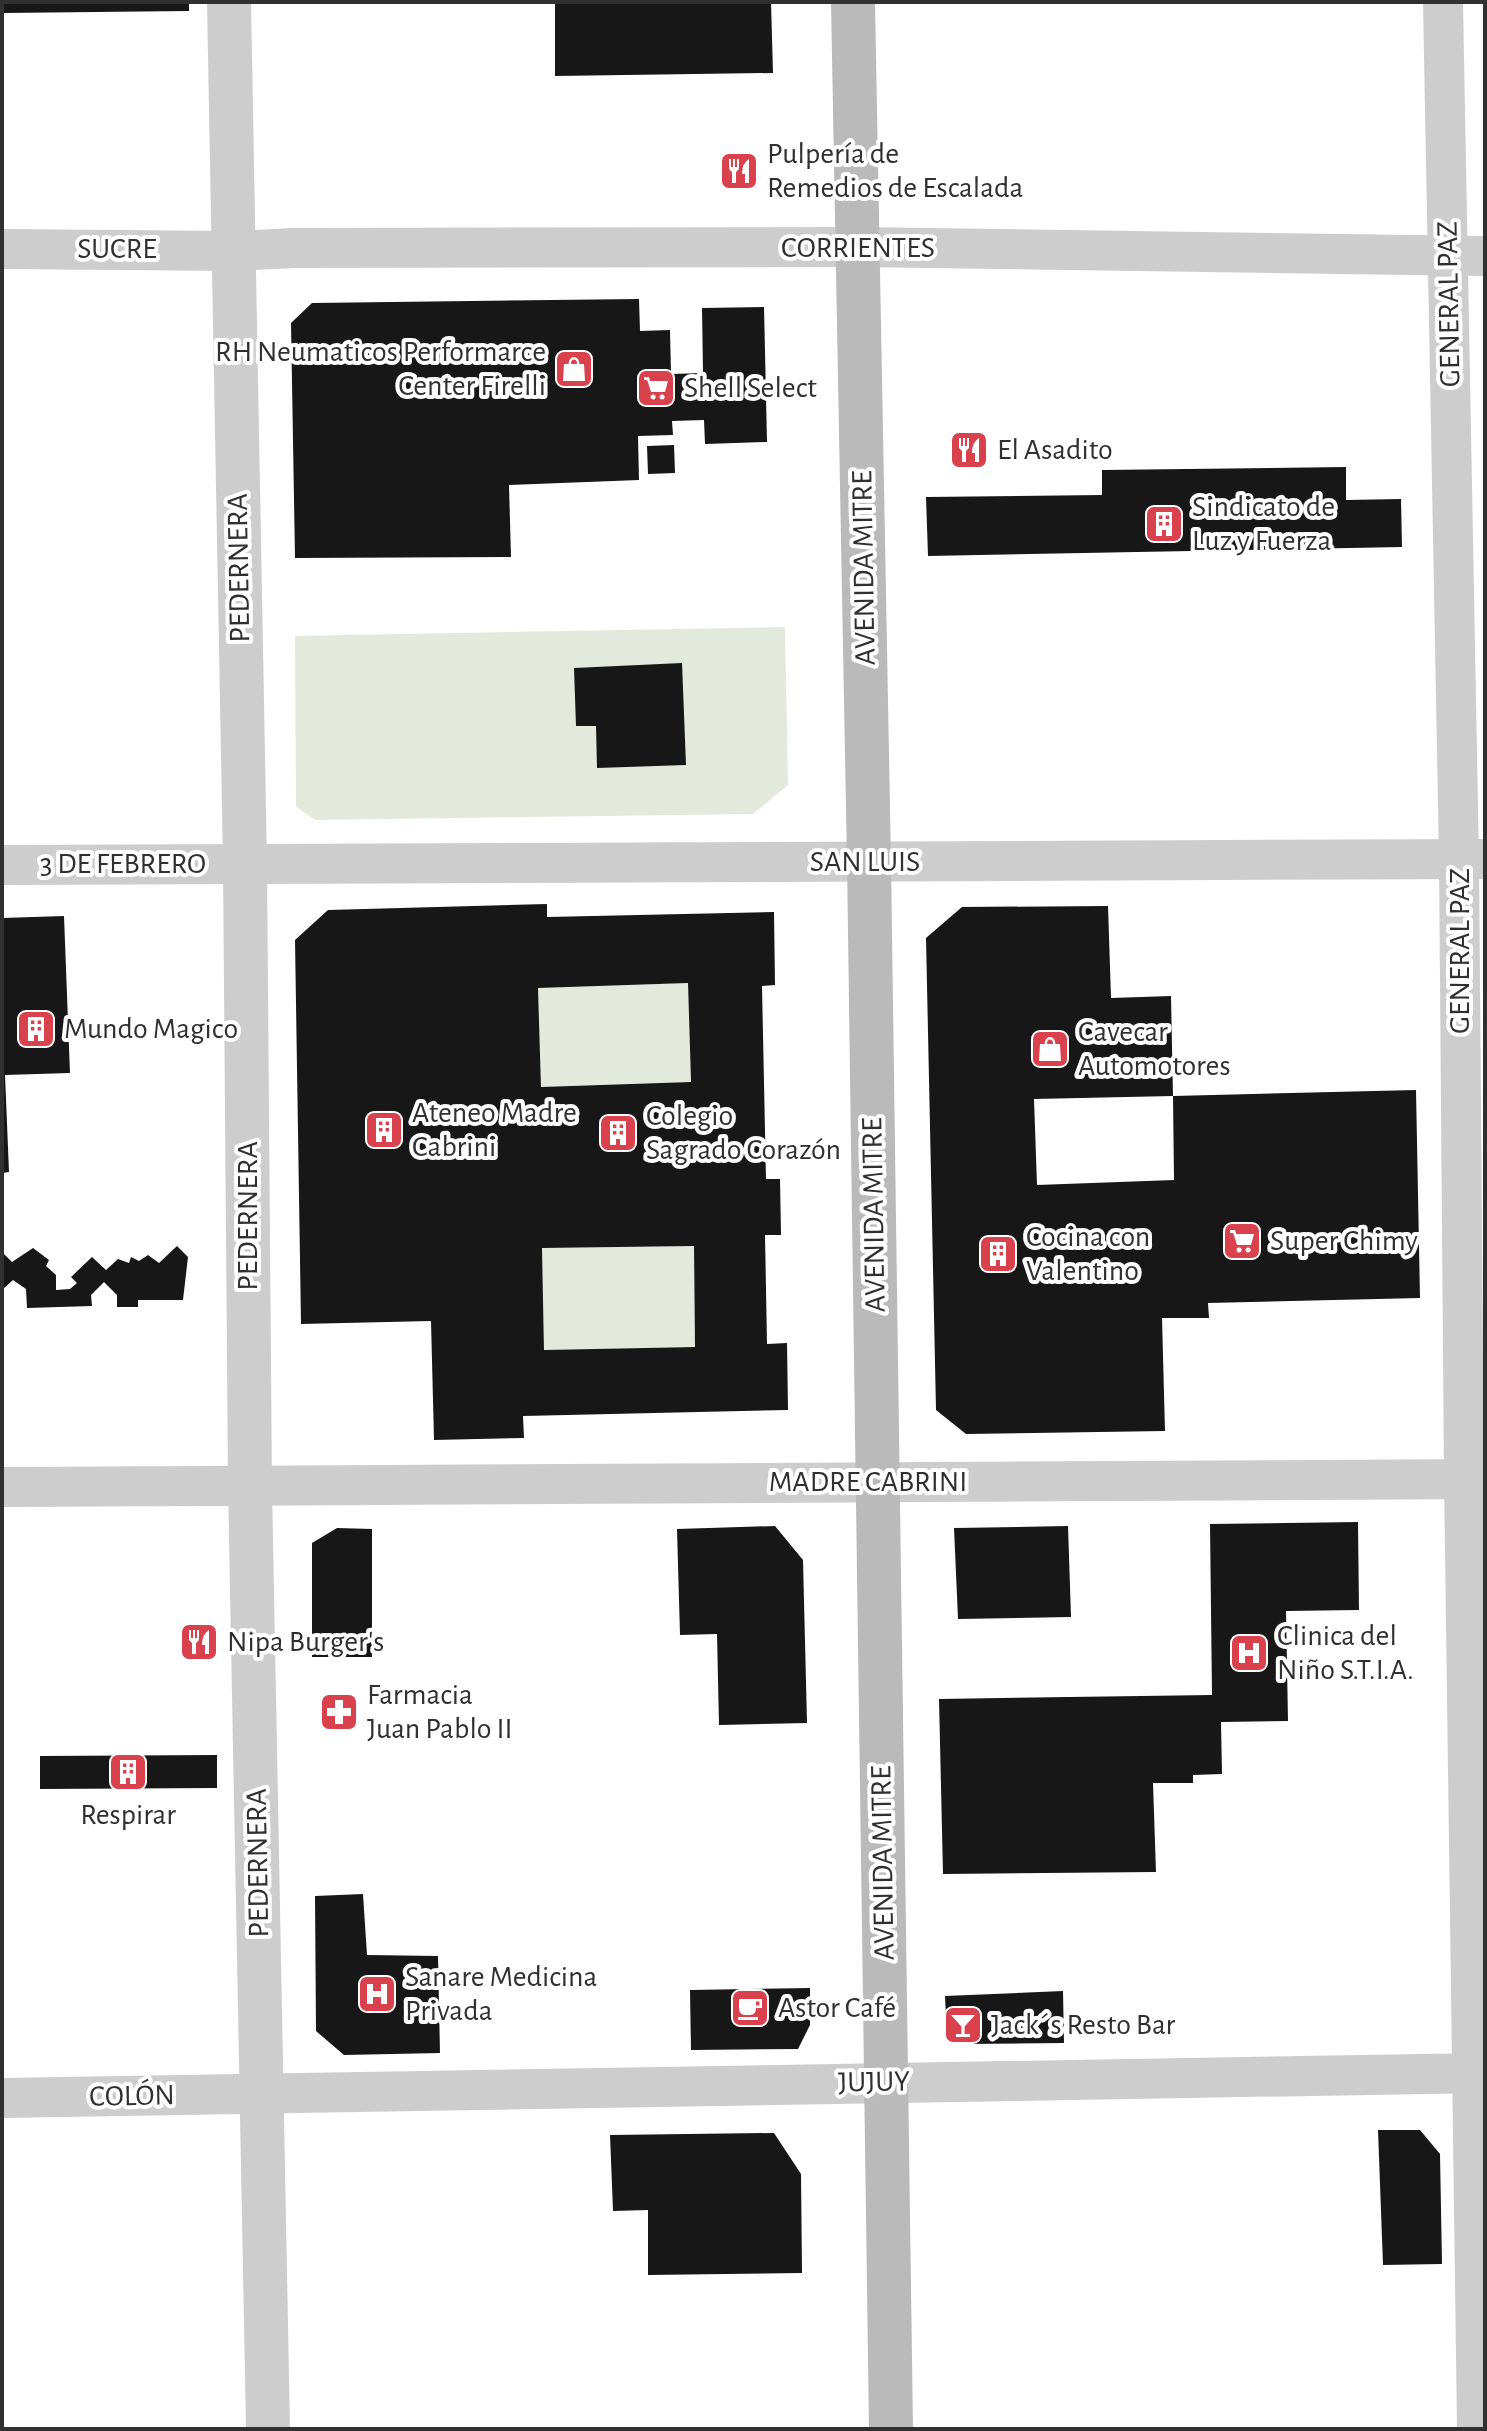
<svg xmlns="http://www.w3.org/2000/svg" width="1487" height="2431" font-family="'Alegreya Sans',sans-serif">
	<rect width="100%" height="100%" fill="#fff"/>
	<g fill="#e3e9dd">
		<path d="M785,627l3,158 -35,29 -438,6 -19,-13 -1,-171z"/>
		<path d="M688,983l3,99 -150,5 -3,-99z"/>
		<path d="M694,1246l1,101 -151,3 -2,-102z"/>
	</g>
	<g fill="#171717" fill-rule="evenodd">
		<path d="M2,2h187v9l-187,2z"/>
		<path d="M555,2h216l2,71 -218,3z"/>
		<path d="M639,299l1,32 30,-1 1,44 32,-1 -1,-65 62,-1 3,135 -62,2 -1,-24 -32,1 1,14 -35,1 1,44 -130,5 2,72 -216,1 -4,-235 21,-20z"/>
		<path d="M674,445l1,28 -27,1 -1,-28z"/>
		<path d="M1346,467v33l55,-1 1,48 -474,9 -2,-59 176,-2v-25z"/>
		<path d="M682,663l4,102 -89,3 -1,-42h-20l-2,-58z"/>
		<path d="M547,904v13l227,-5 1,73 -13,1 4,193h14l1,56h-16l2,109 20,-1 1,67 -265,6 1,22 -90,2 -3,-119 -130,3 -6,-384 33,-30zM688,983l3,99 -150,5 -3,-99zM694,1246l1,101 -151,3 -2,-102z"/>
		<path d="M1108,906l3,92 60,-2 2,100 -139,3 3,86 137,-5 -1,-84 243,-6 4,208 -212,5 1,15h-47l3,113 -199,3 -30,-24 -10,-472 36,-31z"/>
		<path d="M64,916l6,157 -65,2 4,97 -7,1v-255z"/>
		<path d="M177,1246l11,11 -5,43h-45v7h-21v-12l-13,-13 -13,13 1,11 -65,2 -1,-19 -13,-9 -11,10v-38l10,10 21,-14 16,12 -3,6 10,9v15l14,-1 7,-6 -6,-6 21,-20 14,13 12,-11 11,4 2,-6 8,4 9,-6 11,8z"/>
		<path d="M1358,1522l1,88 -73,1 2,110 -67,1 1,52 -29,1v8h-40l3,89 -213,2 -4,-175 273,-4 -2,-171z"/>
		<path d="M775,1526l28,34 4,163 -88,2 -2,-91 -37,1 -3,-106z"/>
		<path d="M1068,1526l3,91 -113,2 -4,-91z"/>
		<path d="M337,1528l35,1v128h-60v-114z"/>
		<path d="M217,1755v33l-177,1v-33z"/>
		<path d="M363,1894l4,61 71,1 2,97 -96,2 -28,-24 -1,-135z"/>
		<path d="M810,1988v37l-12,24 -107,1 -1,-60z"/>
		<path d="M1063,1991l1,52 -99,1 -19,-27 -1,-21z"/>
		<path d="M1378,2130h42l20,24 2,110 -59,1z"/>
		<path d="M774,2133l27,41 1,99 -154,2v-65l-35,1 -3,-76z"/>
	</g>
	<g fill="none" stroke-linecap="round" stroke-linejoin="round">
		<g stroke="#cdcdcd" stroke-width="40">
			<path d="M1443,2l16,857 5,620 13,950"/>
			<path d="M2,249l230,2 62,-3 563,-1 628,9"/>
			<path d="M2,865l1483,-6"/>
			<path d="M2,1487l1483,-8"/>
			<path d="M2,2098l1483,-25"/>
		</g>
		<path stroke="#cdcdcd" stroke-width="44" d="M229,2l16,862 5,622 18,943"/>
		<path stroke="#bababa" stroke-width="44" d="M853,2l16,860 22,1567"/>
	</g>
	<defs>
		<g id="restaurant-square" transform="scale(2)"><rect x="-9" y="-9" width="18" height="18" rx="4" fill="#d9414c" stroke="#fff"/><path d="M-5-6h1v4h1v-4h1v4h1v-4h1v5L-1.5 .5V6h-2V.5L-5-1ZM5-6V6H3V1.5H1.5Q1.5-4 5-6Z" fill="#fff"/></g>
		<g id="shop-square" transform="scale(2)"><rect x="-9" y="-9" width="18" height="18" rx="4" fill="#d9414c" stroke="#fff"/><path d="M-5-2.5h2.3a2.7 3.5 0 0 1 5.4 0H5L5.5 6h-11ZM-1.5-2.5h3a1.5 2.3 0 0 0-3 0Z" fill="#fff"/></g>
		<g id="supermarket-square" transform="scale(2)"><rect x="-9" y="-9" width="18" height="18" rx="4" fill="#d9414c" stroke="#fff"/><path d="M-6-5.5h2.5l.6 2H6L4.5 2H-2.5L-4.4-4H-6ZM-1.5 3.2a1.3 1.3 0 1 0 .1 0ZM3 3.2a1.3 1.3 0 1 0 .1 0Z" fill="#fff"/></g>
		<g id="building-square" transform="scale(2)"><rect x="-9" y="-9" width="18" height="18" rx="4" fill="#d9414c" stroke="#fff"/><path d="M-4-6H4V6H1V3H-1V6H-4ZM-2.5-4.3h1.7v1.8h-1.7ZM.8-4.3h1.7v1.8H.8ZM-2.5-1h1.7V.8h-1.7ZM.8-1h1.7V.8H.8Z" fill="#fff"/></g>
		<g id="hospital-square" transform="scale(2)"><rect x="-9" y="-9" width="18" height="18" rx="4" fill="#d9414c" stroke="#fff"/><path d="M-5-5h3v3.5h4V-5h3V5h-3V1.5h-4V5h-3Z" fill="#fff"/></g>
		<g id="pharmacy-square" transform="scale(2)"><rect x="-9" y="-9" width="18" height="18" rx="4" fill="#d9414c" stroke="#fff"/><path d="M-2-6h4v4h4v4h-4v4h-4v-4h-4v-4h4Z" fill="#fff"/></g>
		<g id="cafe-square" transform="scale(2)"><rect x="-9" y="-9" width="18" height="18" rx="4" fill="#d9414c" stroke="#fff"/><path d="M-5.5-4.5H6V0H3Q3 3.5 0 3.5H-2.5Q-5.5 3.5-5.5 0ZM3-3.2v2h1.7v-2ZM-6 4.5H4V6H-6Z" fill="#fff"/></g>
		<g id="bar-square" transform="scale(2)"><rect x="-9" y="-9" width="18" height="18" rx="4" fill="#d9414c" stroke="#fff"/><path d="M-6-5H6L.8 .8V4.5H3.5V6h-7V4.5H-.8V.8Z" fill="#fff"/></g>
	</defs>
	<g fill-rule="evenodd">
		<use href="#restaurant-square" x="739" y="171"/>
		<use href="#shop-square" x="574" y="369"/>
		<use href="#supermarket-square" x="656" y="388"/>
		<use href="#restaurant-square" x="969" y="450"/>
		<use href="#building-square" x="1164" y="524"/>
		<use href="#building-square" x="36" y="1029"/>
		<use href="#shop-square" x="1050" y="1049"/>
		<use href="#building-square" x="384" y="1130"/>
		<use href="#building-square" x="618" y="1133"/>
		<use href="#supermarket-square" x="1242" y="1241"/>
		<use href="#building-square" x="998" y="1254"/>
		<use href="#restaurant-square" x="199" y="1642"/>
		<use href="#hospital-square" x="1249" y="1653"/>
		<use href="#pharmacy-square" x="339" y="1712"/>
		<use href="#building-square" x="128" y="1772"/>
		<use href="#hospital-square" x="377" y="1994"/>
		<use href="#cafe-square" x="750" y="2008"/>
		<use href="#bar-square" x="963" y="2025"/>
	</g>
	<g text-anchor="middle" dominant-baseline="central" stroke-width="8" stroke-linejoin="round" paint-order="stroke">
		<g font-size="30" fill="#303030" stroke="#fff" text-anchor="start">
			<text x="767" y="154">Pulpería de<tspan x="767" dy="34">Remedios de Escalada</tspan></text>
			<text x="546" y="352" text-anchor="end">RH Neumaticos Performarce<tspan x="546" dy="34">Center Firelli</tspan></text>
			<text x="684" y="388">Shell Select</text>
			<text x="997" y="450">El Asadito</text>
			<text x="1192" y="507">Sindicato de<tspan x="1192" dy="34">Luz y Fuerza</tspan></text>
			<text x="64" y="1029">Mundo Magico</text>
			<text x="1078" y="1032">Cavecar<tspan x="1078" dy="34">Automotores</tspan></text>
			<text x="412" y="1113">Ateneo Madre<tspan x="412" dy="34">Cabrini</tspan></text>
			<text x="646" y="1116">Colegio<tspan x="646" dy="34">Sagrado Corazón</tspan></text>
			<text x="1026" y="1237">Cocina con<tspan x="1026" dy="34">Valentino</tspan></text>
			<text x="1270" y="1241">Super Chimy</text>
			<text x="1277" y="1636">Clinica del<tspan x="1277" dy="34">Niño S.T.I.A.</tspan></text>
			<text x="227" y="1642">Nipa Burger's</text>
			<text x="367" y="1695">Farmacia<tspan x="367" dy="34">Juan Pablo II</tspan></text>
			<text x="128" y="1815" text-anchor="middle">Respirar</text>
			<text x="405" y="1977">Sanare Medicina<tspan x="405" dy="34">Privada</tspan></text>
			<text x="778" y="2008">Astor Café</text>
			<text x="991" y="2025">Jack´s Resto Bar</text>
		</g>
		<g font-size="30" fill="#303030" stroke="#fff">
			<text x="858" y="248">CORRIENTES</text>
			<text x="117" y="249">SUCRE</text>
			<text transform="translate(1449 304) rotate(-91)">GENERAL PAZ</text>
			<text transform="translate(239 568) rotate(-91)">PEDERNERA</text>
			<text transform="translate(864 568) rotate(-91)">AVENIDA MITRE</text>
			<text x="865" y="862">SAN LUIS</text>
			<text x="123" y="864">3 DE FEBRERO</text>
			<text transform="translate(1460 951) rotate(-90)">GENERAL PAZ</text>
			<text transform="translate(874 1215) rotate(-91)">AVENIDA MITRE</text>
			<text transform="translate(248 1216) rotate(-90)">PEDERNERA</text>
			<text x="868" y="1482">MADRE CABRINI</text>
			<text transform="translate(258 1863) rotate(-91)">PEDERNERA</text>
			<text transform="translate(883 1863) rotate(-91)">AVENIDA MITRE</text>
			<text transform="translate(874 2082) rotate(-1)">JUJUY</text>
			<text transform="translate(132 2096) rotate(-1)">COLÓN</text>
		</g>
	</g>
	<rect width="1487" height="2431" fill="none" stroke="#303030" stroke-width="8"/>
</svg>
